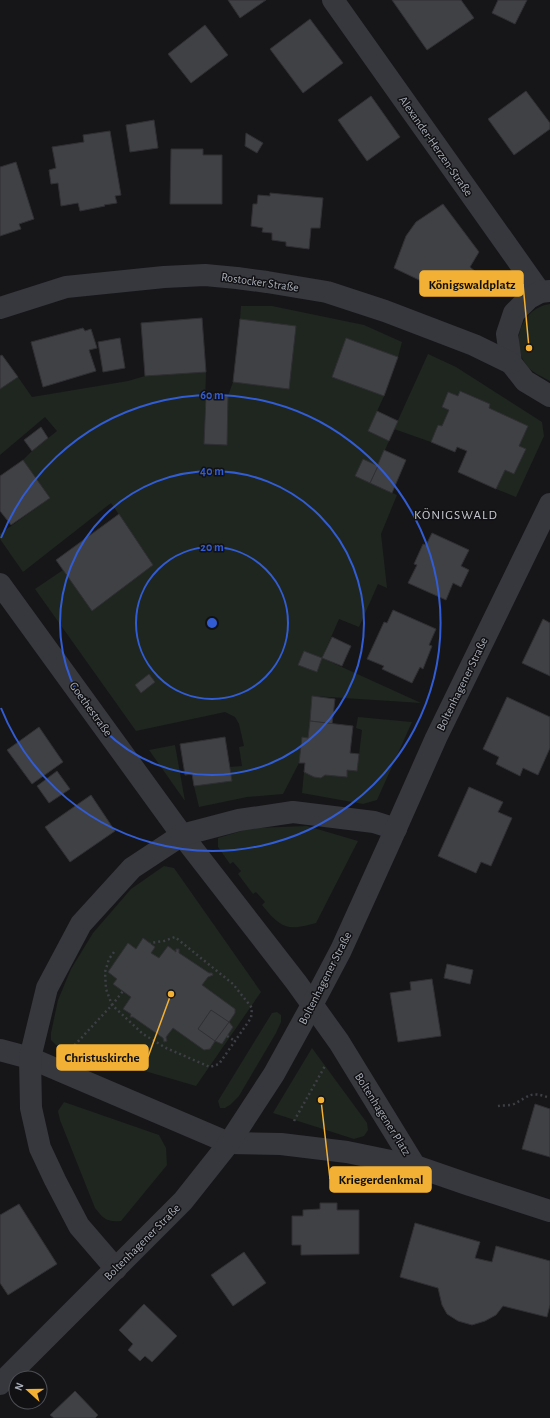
<svg xmlns="http://www.w3.org/2000/svg" width="550" height="1418" font-family="'Alegreya Sans',sans-serif">
	<rect width="100%" height="100%" fill="#161618"/>
	<g fill="#1e261f" fill-rule="evenodd">
		<path d="M550,304v77c-9,-5 -20,-9 -25,-18 -15,-22 -3,-55 25,-59z"/>
		<path d="M241,306h31l92,19 38,17 -4,15 -52,-19 -14,39 52,19 -16,35 21,10 -11,25 -15,-7 -8,17 42,19 -16,39 6,54 -9,-4 -19,43 -20,-8 -17,39 99,45 -108,-7 -5,42 -6,-1 -3,26 -16,31 -36,3 -48,10 -5,-21 37,-5 -2,-14 13,-1 -3,-19 5,-1 -5,-22 -4,-7 -10,-5 -89,19 -101,-142 28,-19 29,41 61,-46 -42,-62 -88,69 -23,-33v-5l50,-36 -27,-38 9,-9 25,-20 -12,-14 -45,38v-66l18,-12 14,20 96,-16 17,-5 61,-4 -2,72 23,1 1,-49 5,-14 56,7 7,-63 -56,-7zM304,651l18,7 -5,14 -18,-7z"/>
		<path d="M428,354l28,13 86,55 2,14 -28,61 -20,-8 9,-19 9,4 12,-24 -7,-4 9,-20 -39,-18 1,-4 -29,-13 -3,5 -10,-4 -6,15 7,3 -7,16 -4,-1 -7,17 -37,-13z"/>
		<path d="M358,717l54,5 -35,78 -14,4 -61,-11 2,-21c8,2 12,8 21,3l21,2 1,-7 10,1 5,-41 -6,-2z"/>
		<path d="M175,745l10,56 -36,-51z"/>
		<path d="M307,826l51,15 -42,82c-28,8 -35,6 -54,-18l3,-3 -9,-10 -3,2 -15,-20 3,-3 -8,-9 -3,2 -12,-17v-9l33,-10z"/>
		<path d="M164,866l10,2 87,124 -65,94 -140,-41 -5,-5v-7l7,-33 13,-31 22,-36 38,-44z"/>
		<path d="M277,1012l4,3v7l-5,11 -37,63 -9,9 -5,3h-5l-2,-7 54,-88z"/>
		<path d="M312,1048l55,75 1,7 -4,6 -10,3 -81,-26z"/>
		<path d="M64,1102l95,33 7,13 1,17 -46,56c-15,1 -17,-2 -26,-13l-35,-88 -2,-9z"/>
	</g>
	<g fill="#404145" stroke="#303034">
		<path d="M228,0h38l-26,18z"/>
		<path d="M392,0h69l13,18 -47,32z"/>
		<path d="M498,0h29l-12,24 -23,-11z"/>
		<path d="M310,19l33,44 -40,30 -33,-44z"/>
		<path d="M205,25l23,30 -37,28 -23,-29z"/>
		<path d="M526,91l24,32v6l-36,26 -26,-36z"/>
		<path d="M371,96l29,41 -33,24 -29,-41z"/>
		<path d="M154,120l4,28 -28,4 -4,-27z"/>
		<path d="M110,131l11,64 -6,1 2,7 -13,2 1,1 -25,5 -2,-8 -17,3 -3,-23 -7,1 -2,-14 7,-2 -4,-21 32,-5 -1,-7z"/>
		<path d="M246,133l17,10 -6,10 -12,-7z"/>
		<path d="M171,149h32v6h19v49h-52z"/>
		<path d="M16,162l18,57 -15,5 2,5 -21,7v-69z"/>
		<path d="M270,193l53,5 -3,30h-9l-2,21 -23,-3v-4l-14,-2v-7l-10,-1 1,-4 -12,-2 2,-22h4l1,-9 12,1z"/>
		<path d="M443,204l36,48 -9,15 6,5 -8,8 -5,-3 -5,11 -18,2 -46,-22 12,-32 10,-14z"/>
		<path d="M202,318l4,54 -61,4 -4,-53z"/>
		<path d="M240,319l56,7 -7,63 -56,-7z"/>
		<path d="M83,328l2,3 6,-2 6,19 -8,2 7,21 -53,16 -12,-45z"/>
		<path d="M120,338l5,30 -22,4 -5,-30z"/>
		<path d="M346,338l52,19 -14,39 -52,-19z"/>
		<path d="M2,355l16,22 -18,12v-33z"/>
		<path d="M460,391l30,13 -1,4 39,18 -9,20 7,3 -12,25 -9,-4 -9,19 -38,-17 9,-21 -10,-4 -2,5 -24,-10 7,-17 4,1 7,-16 -7,-3 6,-15 10,4z"/>
		<path d="M206,395l22,1 -1,49 -23,-1z"/>
		<path d="M377,411l21,10 -9,20 -21,-10z"/>
		<path d="M41,427l7,11 -16,13 -8,-11z"/>
		<path d="M384,450l22,10 -14,33 -22,-10z"/>
		<path d="M363,459l15,7 -8,17 -15,-7z"/>
		<path d="M23,460l27,38 -39,27 -11,-14v-35z"/>
		<path d="M119,514l34,51 -61,46 -36,-51z"/>
		<path d="M432,533l37,17 -8,16 8,4 -8,17 -8,-4 -7,17 -38,-17 9,-18 -3,-1 9,-20 3,1z"/>
		<path d="M393,610l43,19 -7,16 3,1 -9,23 -3,-2 -8,16 -30,-14 2,-3 -17,-7 17,-37 3,1z"/>
		<path d="M543,619l7,4v53l-28,-13z"/>
		<path d="M332,637l19,9 -9,20 -20,-8z"/>
		<path d="M304,651l18,7 -5,14 -19,-7z"/>
		<path d="M149,674l6,8 -14,11 -6,-8z"/>
		<path d="M312,696l23,3 -3,25 -22,-3z"/>
		<path d="M507,697l43,20v31l-12,27 -15,-7 -3,8 -24,-12 3,-7 -16,-8z"/>
		<path d="M310,721l43,5 -3,27 9,1 -2,17 -10,-1v7l-22,-2 -4,3 -7,-1 -10,-5 1,-9h-6l3,-26 6,1z"/>
		<path d="M39,727l24,35 -31,22 -25,-34z"/>
		<path d="M225,737l7,44 -38,5 -2,-12 -7,1 -5,-31z"/>
		<path d="M57,771l13,18 -21,14 -12,-17z"/>
		<path d="M469,787l34,15 -5,10 14,6 -21,48 -10,-4 -5,11 -38,-17z"/>
		<path d="M91,795l24,36 -45,31 -25,-35z"/>
		<path d="M143,938l12,9 -4,6 8,5 9,-12 8,6v-3h3v4l30,20h3l1,2 -5,2 -6,8 33,24v4l-6,9 4,5 -11,17 -7,-3 -5,8 -6,1 -31,-22 -7,9 1,4 -3,1 -1,-4 -30,-21h-3l1,-3 -8,-5 8,-12 -18,-13 4,-5 -9,-7 20,-29 8,6z"/>
		<path d="M447,964l26,6 -3,14 -26,-6z"/>
		<path d="M432,979l9,57 -43,6 -8,-49 21,-3 -1,-8z"/>
		<path d="M211,1010l18,12 -14,19 -17,-12z"/>
		<path d="M535,1104l15,5v48l-28,-8z"/>
		<path d="M320,1203h17v7h22v44l-58,1v-10h-9v-29h11v-6l17,-1z"/>
		<path d="M19,1204l38,60 -49,31 -8,-12v-68z"/>
		<path d="M415,1223l65,19 -5,16 17,4 4,-16 54,15v44l-3,12 -44,-11 -7,9 -11,6 -13,4 -14,-4 -11,-7 -5,-9 -4,-17 -38,-11z"/>
		<path d="M244,1252l22,31 -33,23 -22,-31z"/>
		<path d="M144,1304l33,32 -25,26 -7,-6 -5,5 -12,-11 5,-6 -14,-14z"/>
		<path d="M75,1391l23,24 -3,3h-41l-4,-3z"/>
	</g>
	<g fill="none" stroke-linecap="round" stroke-linejoin="round">
		<g stroke="#3d3f44" stroke-width="2.5" stroke-dasharray="2 3" stroke-linecap="butt">
			<path d="M114,952l-5,7 -4,13 1,17 6,16 31,29 23,14 44,19 9,-3 32,-46 1,-10 -19,-24 -58,-47 -11,4 -14,2"/>
			<path d="M227,1036l8,5"/>
			<path d="M71,1049l41,-44 11,-14"/>
			<path d="M498,1106c5,-1 12,0 16,-2 17,-9 16,-13 36,-6"/>
			<path d="M294,1121l31,-55"/>
		</g>
		<g stroke="#37383d" stroke-width="22">
			<path d="M333,0l207,292"/>
			<path d="M550,291l-10,1 -11,6 -15,15 -7,21 4,29 14,18 25,15"/>
			<path d="M0,308l66,-21 98,-10 41,-2 32,3 30,4 60,10 58,19 89,34 37,18"/>
			<path d="M0,584l182,251 114,147 43,60 76,124"/>
			<path d="M0,1050l30,8 199,85 52,1 66,8 68,14 52,18 83,27"/>
			<path d="M116,1269l-37,-43 -24,-46 -15,-32 -9,-40 -1,-50 17,-70 34,-64 51,-56 50,-33 57,-15 54,-8 81,10 22,7"/>
			<path d="M0,1384l183,-183 46,-58 45,-69 38,-69 29,-55 48,-106 47,-106 114,-234"/>
		</g>
	</g>
	<g fill="none" stroke="#325cd3" stroke-width="2">
		<circle cx="212" cy="623" r="76"/>
		<circle cx="212" cy="623" r="152"/>
		<path d="M1 538A228 228 0 1 1 1 708"/>
	</g>
	<g text-anchor="middle" dominant-baseline="central" stroke-width="3" stroke-linejoin="round" paint-order="stroke">
		<g font-size="12" fill="#a8adb8" stroke="#111113">
			<text transform="translate(436 146) rotate(55)">Alexander-Herzen-Straße</text>
			<text transform="translate(260 282) rotate(8)">Rostocker Straße</text>
			<text transform="translate(462 684) rotate(-64)">Boltenhagener Straße</text>
			<text transform="translate(91 709) rotate(54)">Goethestraße</text>
			<text transform="translate(325 978) rotate(-63)">Boltenhagener Straße</text>
			<text transform="translate(383 1114) rotate(58)">Boltenhagener Platz</text>
			<text transform="translate(142 1242) rotate(-45)">Boltenhagener Straße</text>
		</g>
		<g font-size="13" letter-spacing="1" fill="#c9ccd4" stroke="#111113">
			<text x="456" y="515">KÖNIGSWALD</text>
		</g>
	</g>
	<circle cx="212" cy="623" r="6" fill="#325cd3" stroke="#111113" stroke-width="2"/>
	<g font-size="12" text-anchor="middle" font-weight="bold" fill="#325cd3" stroke="#111113" stroke-width="3" stroke-linejoin="round" paint-order="stroke">
		<text x="212" y="399">60 m</text>
		<text x="212" y="475">40 m</text>
		<text x="212" y="551">20 m</text>
	</g>
	<path fill="none" stroke="#f2b134" stroke-width="1.5" d="M529 348L523 284M171 994L148 1057M321 1100L330 1179"/>
	<g fill="#f2b134" stroke="#111113" stroke-width="1.5">
		<circle cx="529" cy="348" r="4"/>
		<circle cx="171" cy="994" r="4"/>
		<circle cx="321" cy="1100" r="4"/>
	</g>
	<g fill="#f2b134" stroke="#f2b134" stroke-width="1.5">
		<rect x="420" y="271" width="103" height="25" rx="4"/>
		<rect x="57" y="1045" width="91" height="25" rx="4"/>
		<rect x="330" y="1167" width="101" height="25" rx="4"/>
	</g>
	<g font-size="13" text-anchor="middle" font-weight="bold" fill="#111">
		<text x="472" y="289">Königswaldplatz</text>
		<text x="102" y="1062">Christuskirche</text>
		<text x="381" y="1184">Kriegerdenkmal</text>
	</g>
	<g transform="translate(28 1390) rotate(291)"><circle r="19" fill="#111113" stroke="#4d4f55"/>
	<path d="M0-3L7 15L0 10L-7 15Z" fill="#f2b134"/>
	<text y="-6" font-size="11" font-weight="bold" text-anchor="middle" fill="#a8adb8">N</text>
	</g>
</svg>
